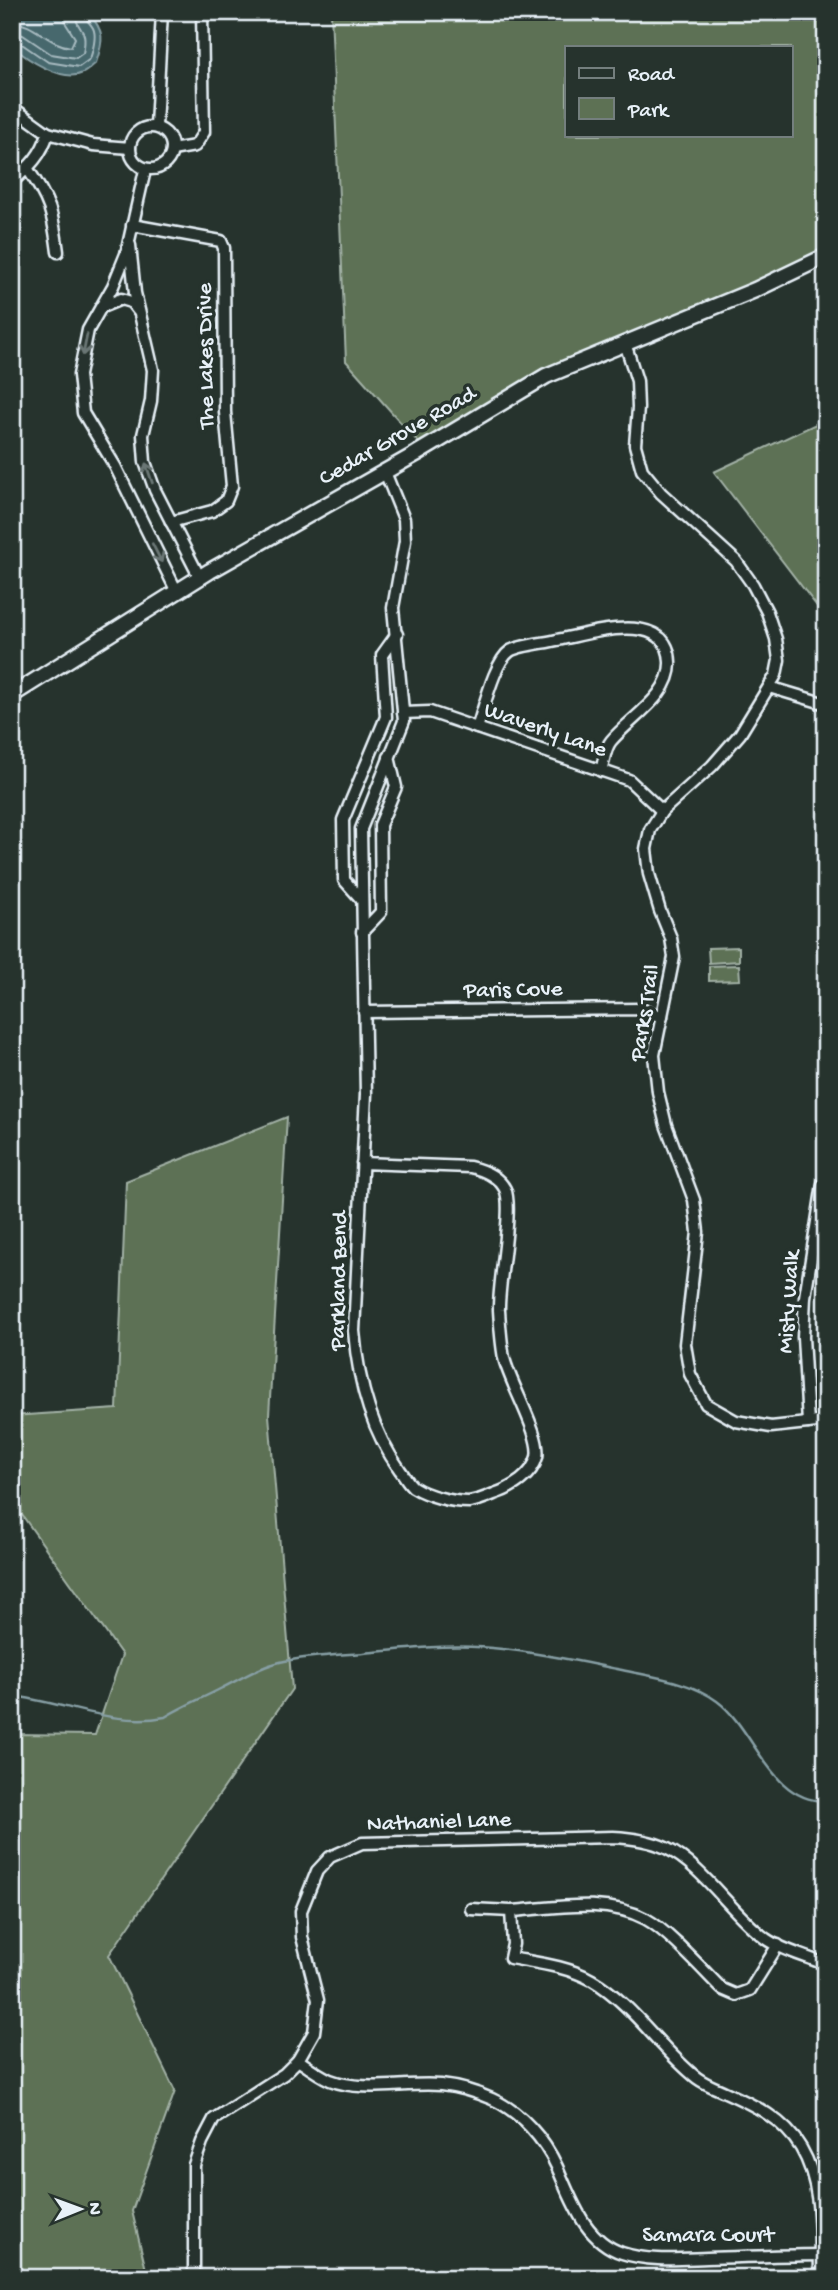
<svg xmlns="http://www.w3.org/2000/svg" width="838" height="2290" font-family="'Gochi Hand',sans-serif">
	<rect width="100%" height="100%" fill="#26332d"/>
	<filter id="ink" filterUnits="userSpaceOnUse"><feTurbulence type="fractalNoise" baseFrequency=".0143" numOctaves="2"/><feDisplacementMap in="SourceGraphic" scale="14" xChannelSelector="R" yChannelSelector="G"/><feConvolveMatrix kernelMatrix="1 2 1 2 8 2 1 2 1" color-interpolation-filters="sRGB"/></filter>
	<g filter="url(#ink)">
		<g fill="#5d7154" stroke="#a2b1a6" stroke-width="2" fill-rule="evenodd">
			<path d="M331,12h495v244l-262,115 -138,80 -80,-90zM567,47h224v88h-224z"/>
			<path d="M818,423h8v195l-112,-146z"/>
			<path d="M739,947v14l-30,2 -1,-15z"/>
			<path d="M739,965l1,15 -31,1v-15z"/>
			<path d="M287,1117l-18,298 23,274 -183,266 66,136 -43,120 16,67h-117l-19,-14v-530l83,1 27,-80 -110,-154v-85l105,-7 9,-228z"/>
		</g>
		<path fill="#46686d" stroke="#879fa5" stroke-width="2" d="M12,12h76c17,20 16,27 8,51 -4,3 -9,8 -13,10 -21,10 -56,-14 -71,-27z"/>
		<g fill="none" stroke-linecap="round" stroke-linejoin="round">
			<g stroke="#a7bac0" stroke-width="2">
				<path d="M12,22c23,1 36,23 59,25l4,-9 -9,-14 -2,-12"/>
				<path d="M12,33l11,2 28,19 25,4 7,-5c6,-28 -7,-20 -8,-41"/>
				<path d="M12,41l7,1 29,20 31,5 11,-8c3,-9 7,-23 3,-31 -4,-7 -8,-8 -10,-16"/>
			</g>
			<path stroke="#879fa5" stroke-width="2.5" d="M12,1696c53,6 101,31 153,21 18,-11 38,-19 57,-29 19,-9 36,-21 58,-26 27,-6 56,-7 84,-9 45,-4 92,-10 138,-4 40,4 80,13 120,21 32,7 68,11 95,31 38,28 53,101 109,100"/>
			<g stroke="#e8f1f8" stroke-width="15">
				<g id="street">
					<path d="M12,107l36,26 45,12 37,3"/>
					<path d="M156,126l6,-114"/>
					<circle cx="151" cy="148" r="21"/>
					<path d="M172,150l23,-4 9,-14 -2,-120"/>
					<path d="M27,168c23,33 26,45 31,84"/>
					<path d="M145,170l-19,84 -13,32 -25,44 -9,45 4,38 32,53 62,126"/>
					<path d="M12,182c17,-15 30,-27 36,-49"/>
					<path d="M132,225l89,16 3,7 1,164 7,74 -6,15 -14,10 -41,11"/>
					<path d="M130,245l5,48 18,77 -2,31 -8,34 2,27 10,28 45,88"/>
					<path d="M104,306l17,-7 10,3 7,9"/>
					<path d="M625,343l12,38 1,27 -3,37 7,25 19,23 75,68 17,24 14,27 9,27 3,21 -3,15 -36,59 -28,32 -50,45 -12,19 -4,19 3,25 11,37 11,27 3,19 -20,98 4,37 8,33 28,75 4,32 -13,112 5,30 16,30 30,17 35,6 55,-6"/>
					<path d="M769,687l57,17"/>
					<path d="M403,713l27,-1 199,68 33,31"/>
					<path d="M477,728c7,-19 17,-66 33,-77 10,-6 36,-8 47,-11 32,-6 111,-32 113,22 1,34 -39,55 -59,79 -6,7 -7,20 -10,30"/>
					<path d="M361,899l-17,-19 -1,-60 43,-103 -4,-62 15,-21"/>
					<path d="M362,932l19,-20 -1,-87 16,-38 -7,-30"/>
					<path d="M364,1012l277,-3 21,8"/>
					<path d="M362,1163l108,4c13,3 28,9 35,22 9,19 -7,93 -6,121 1,16 2,32 5,48 6,26 38,78 33,99 -5,19 -25,31 -43,37 -7,3 -17,7 -25,8 -17,0 -42,-6 -56,-15 -5,-4 -9,-12 -13,-17 -30,-41 -42,-90 -46,-139l12,-237 -5,-265 43,-108 -11,-113 12,-67 -1,-22 -19,-47"/>
					<path d="M808,1423l-5,-86 2,-40 18,-113"/>
					<path d="M471,1909l40,2"/>
					<path d="M778,1945l-28,45 -14,5 -14,-6c-19,-19 -54,-58 -76,-70 -42,-22 -91,-11 -135,-8l2,33 -3,14c27,5 57,8 82,22 41,24 68,69 105,98 8,6 19,10 28,14 29,13 59,27 76,56 23,39 18,86 19,130"/>
					<path d="M298,2060c10,7 21,15 32,20 34,13 75,2 111,5 18,2 35,7 51,14 29,13 52,40 65,68 15,33 27,73 65,86 27,9 57,6 85,5 39,-1 78,-3 117,-3"/>
					<path d="M194,2278v-113l8,-23 12,-23 70,-45 14,-14 16,-28 4,-32 -16,-63 -1,-26 16,-40 13,-14 32,-14 251,-6c18,1 36,3 53,11 37,18 65,65 100,91 17,12 41,17 60,26"/>
				</g>
			</g>
			<g stroke="#e8f1f8" stroke-width="19">
				<path id="secondary" d="M12,695l198,-124 206,-117 130,-78 209,-86 71,-34"/>
			</g>
			<use href="#street" stroke="#26332d" stroke-width="10"/>
			<use href="#secondary" stroke="#26332d" stroke-width="14"/>
		</g>
		<defs><path id="oneway-shaft" d="M-6 0H5M1.5-3L5.5 0L1.5 3" fill="none" stroke-width="1.6" stroke-linecap="round" stroke-linejoin="round" transform="scale(1.75)"/></defs>
		<g stroke="#6a7674">
			<use href="#oneway-shaft" transform="translate(85 345) rotate(101)"/>
			<use href="#oneway-shaft" transform="translate(149 473) rotate(-109)"/>
			<use href="#oneway-shaft" transform="translate(157 553) rotate(63)"/>
		</g>
	</g>
	<g text-anchor="middle" dominant-baseline="central" stroke-width="7" stroke-linejoin="round" paint-order="stroke">
		<g font-size="23" fill="#e8f1f8" stroke="#26332d">
			<text transform="translate(207 356) rotate(-91)">The Lakes Drive</text>
			<text transform="translate(398 437) rotate(-30)">Cedar Grove Road</text>
			<text transform="translate(545 731) rotate(19)">Waverly Lane</text>
			<text transform="translate(513 991) rotate(-1)">Paris Cove</text>
			<text transform="translate(646 1013) rotate(-81)">Parks Trail</text>
			<text transform="translate(340 1281) rotate(-89)">Parkland Bend</text>
			<text transform="translate(790 1302) rotate(-86)">Misty Walk</text>
			<text transform="translate(439 1823) rotate(-2)">Nathaniel Lane</text>
			<text x="708" y="2236">Samara Court</text>
		</g>
	</g>
	<rect width="838" height="2290" fill="none" stroke="#26332d" stroke-width="42"/>
	<rect x="21" y="21" width="796" height="2248" fill="none" stroke="#e8f1f8" stroke-width="2.5" filter="url(#ink)"/>
	<rect x="565" y="46" width="228" height="91" fill="#26332d" stroke="#747f7e" stroke-width="2"/>
	<rect x="579" y="68" width="35" height="10" fill="#26332d" stroke="#747f7e" stroke-width="2"/>
	<text x="628" y="80" font-size="21" fill="#e8f1f8">Road</text>
	<rect x="579" y="98" width="35" height="21" fill="#5d7154" stroke="#747f7e" stroke-width="2"/>
	<text x="628" y="116" font-size="21" fill="#e8f1f8">Park</text>
	<g transform="translate(80 2209) rotate(89)" stroke="#26332d" stroke-width="5" paint-order="stroke">
	<path d="M0-5L12 26L0 18L-12 26Z" fill="#e8f1f8"/>
	<text y="-10" font-size="19" font-weight="bold" text-anchor="middle" fill="#e8f1f8">N</text>
	</g>
</svg>
